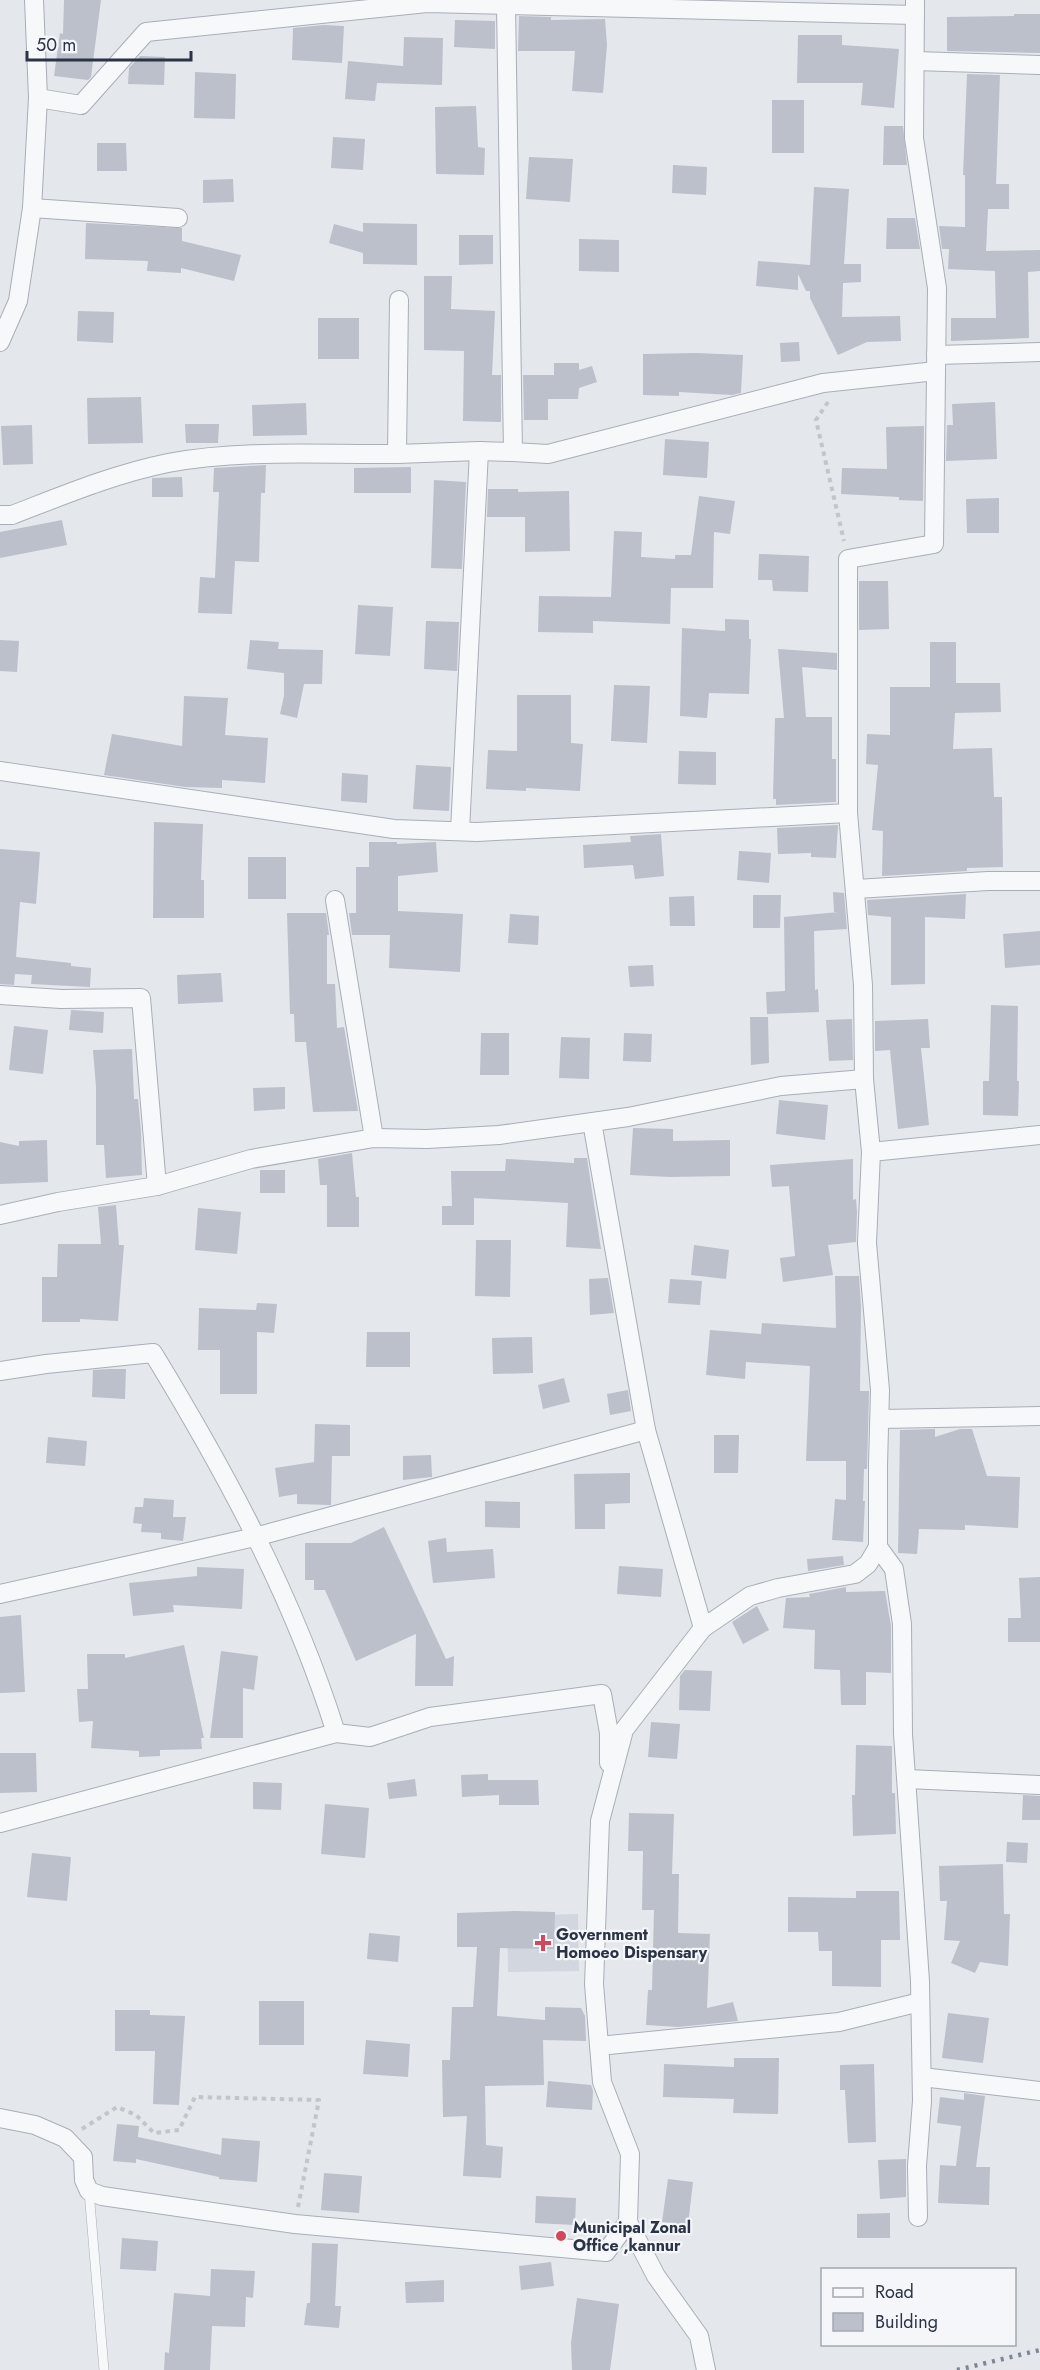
<svg xmlns="http://www.w3.org/2000/svg" width="1040" height="2370" font-family="Jost,sans-serif">
	<rect width="100%" height="100%" fill="#e4e7ec"/>
	<path fill="#d2d6de" d="M578,1914l1,57 -71,1 -1,-56z"/>
	<g fill="#bbc0ca">
		<path d="M64,0h37l-10,77 -3,3 -34,-4 6,-43 3,1z"/>
		<path d="M1014,14h26v39l-93,-2v-34l67,-1z"/>
		<path d="M519,16l32,1v3l54,-1 2,26 -4,48 -31,-2 3,-40h-57z"/>
		<path d="M455,20l40,1v28l-41,-2z"/>
		<path d="M324,25l20,1 -2,37 -50,-3 1,-32z"/>
		<path d="M798,35h44v10l57,4 -5,59 -33,-3 2,-22h-66z"/>
		<path d="M404,37l39,1 -1,47 -65,-2 -2,18 -30,-2 3,-38 55,5z"/>
		<path d="M140,56l25,1 -1,28 -36,-1 1,-16z"/>
		<path d="M195,72l41,2 -1,45 -41,-1z"/>
		<path d="M967,74l33,1 -4,109h13v25h-21l-2,42 54,-1v21l-12,1 1,66 -78,3v-23h45l-1,-47 -47,-2 1,-20h-7l-3,-23 26,1v-52h-2z"/>
		<rect x="772" y="100" width="32" height="53"/>
		<path d="M476,106l2,41 7,1 -1,27 -48,-1 -1,-67z"/>
		<path d="M884,126h19l4,39h-24z"/>
		<path d="M333,137l32,2 -2,31 -32,-2z"/>
		<path d="M97,143h29l1,28h-30z"/>
		<path d="M529,157l44,2 -3,43 -44,-3z"/>
		<path d="M673,165l34,2 -1,28 -34,-2z"/>
		<path d="M233,179l1,23 -31,1v-23z"/>
		<path d="M814,187l35,2 -5,75h17v18l-18,1 -1,34 58,-1 1,25 -34,1 -29,13 -28,-57v-7h-4l-8,-17v16l-42,-4 2,-25 52,4z"/>
		<path d="M887,218h28l5,31h-34z"/>
		<path d="M86,223l96,5v13l59,14 -7,26 -53,-13v5l-34,-2 1,-10 -63,-2z"/>
		<path d="M363,223l54,1v41l-54,-1v-11l-34,-10 5,-19 29,8z"/>
		<path d="M459,235h34v29l-34,1z"/>
		<path d="M579,239l40,1v32l-40,-1z"/>
		<path d="M424,276h28l-1,33 44,2 -3,64h9v47l-38,-1 1,-70 -40,-1z"/>
		<path d="M78,311l36,1 -1,31 -36,-2z"/>
		<rect x="318" y="318" width="41" height="41"/>
		<path d="M799,342l1,19 -19,1 -1,-19z"/>
		<path d="M696,353l47,2 -2,38 -9,2 -53,-3v4l-36,-1v-41z"/>
		<path d="M554,363h25v7l13,-4 5,16 -18,6 -1,11h-30v21h-24l-1,-45h31z"/>
		<path d="M141,397l2,46 -55,1 -1,-46z"/>
		<path d="M995,402l2,57 -51,2 1,-36h6l-1,-21z"/>
		<path d="M306,403l1,32 -54,1 -1,-31z"/>
		<path d="M185,424h34l-1,19h-32z"/>
		<path d="M32,425l1,39 -30,1 -2,-39z"/>
		<path d="M924,426l-1,75 -24,-1v-3l-58,-3 1,-26 45,1 -1,-42z"/>
		<path d="M665,439l44,3 -2,36 -44,-3z"/>
		<path d="M266,465l-1,28h-4l-2,69 -24,-1 -3,53 -34,-1 2,-36 15,1 4,-86h-6l1,-24z"/>
		<path d="M411,467v26h-57v-25z"/>
		<path d="M182,477l1,20h-31v-19z"/>
		<path d="M434,480l32,2 -4,87 -31,-1z"/>
		<path d="M488,489h30v3l51,-1 1,60 -45,1v-35h-38z"/>
		<path d="M699,496l36,5 -5,33 -16,-2 -1,56h-42l-1,36 -77,-3v12l-55,-1 1,-36 72,1 3,-66 28,1 -1,25 34,2v-4h16z"/>
		<path d="M999,498v35h-32l-1,-34z"/>
		<path d="M62,520l5,25 -67,13v-26z"/>
		<path d="M759,554l50,2 -1,36 -35,-1 -1,-11h-14z"/>
		<path d="M859,581h29l1,48 -30,1z"/>
		<path d="M358,605l35,2 -3,49 -35,-2z"/>
		<path d="M725,619l24,1v19h2l-2,55 -40,-1 -2,25 -27,-2 2,-88 43,3z"/>
		<path d="M426,621l33,1 -2,49 -33,-2z"/>
		<path d="M0,640l19,1 -2,31 -17,-1z"/>
		<path d="M250,640l29,2 -1,7 45,1 -1,34h-18l-7,34 -17,-4 4,-18v-23l-37,-4z"/>
		<path d="M930,642h26v41h44l1,29 -46,1 -2,36 39,-1 2,49h8l1,70 -36,1v3l-85,5 1,-45 -11,-1 6,-65 -12,-1 1,-30 23,1v-48h40z"/>
		<path d="M778,649l59,4v17l-35,-3 4,50h26v42h4v43l-60,3v-6h-3l2,-81h9z"/>
		<path d="M614,685l36,1 -3,57 -36,-2z"/>
		<path d="M517,695h54v48l12,1 -3,47 -54,-3v3l-40,-2 2,-39 29,1z"/>
		<path d="M184,696l44,2 -3,37 43,3 -3,45 -43,-3v8l-37,-1 -81,-12 8,-41 70,12z"/>
		<path d="M679,751l37,1v33l-38,-1z"/>
		<path d="M416,765l35,2 -2,44 -36,-2z"/>
		<path d="M342,773l26,2 -1,28 -26,-2z"/>
		<path d="M154,822l49,2 -2,56h3v38h-51z"/>
		<path d="M838,825l-2,33 -25,-1v-4l-33,1 -1,-26z"/>
		<path d="M661,834l3,42 -29,3 -2,-14 -49,3 -1,-23 48,-3 -1,-6z"/>
		<path d="M369,842h28v2l39,-2 2,30 -40,4v35l65,3 -3,58 -71,-4 1,-33h-38l-3,-22h7v-46h13z"/>
		<path d="M0,849l40,3 -4,52 -16,-2 -4,55 55,6v3l20,2 -1,19 -59,-3 1,-9 -17,-1 -1,11 -14,-1z"/>
		<path d="M739,851l32,2 -2,30 -32,-3z"/>
		<rect x="248" y="857" width="38" height="42"/>
		<path d="M833,892l11,1 3,36 -33,2 1,59 3,-1 1,23 -52,2 -1,-22 19,-1 -1,-74 55,-5h-5z"/>
		<path d="M966,894l-1,25 -40,-2v67l-34,1v-68l-23,-2 -1,-15z"/>
		<path d="M753,895h28l-1,33h-27z"/>
		<path d="M694,896l1,30h-25l-1,-29z"/>
		<path d="M287,913h39l3,22h-2v49h8l2,44 7,-1 14,84 -45,1 -7,-70h-11l-1,-28h-4z"/>
		<path d="M510,914l29,2 -1,29 -30,-2z"/>
		<path d="M1040,931v34l-35,3 -2,-34z"/>
		<path d="M653,965l1,21 -24,1 -2,-21z"/>
		<path d="M221,973l2,29 -45,2 -1,-29z"/>
		<path d="M991,1005l27,1 -1,75h2l-1,35 -35,-1v-34h6z"/>
		<path d="M71,1010l33,2 -1,21 -34,-3z"/>
		<path d="M750,1017h18l1,46 -18,2z"/>
		<path d="M852,1019l1,41 -24,1 -3,-41z"/>
		<path d="M928,1019l2,29h-9l8,77 -31,4 -8,-79 -15,1v-30z"/>
		<path d="M14,1026l34,4 -5,44 -34,-4z"/>
		<path d="M481,1033h28v42h-29z"/>
		<path d="M624,1033l28,1 -1,28 -28,-1z"/>
		<path d="M561,1037l29,1 -1,41 -30,-1z"/>
		<path d="M132,1049l2,50h4l3,33 1,43 -36,3 -2,-33h-8v-58l-3,-37z"/>
		<path d="M285,1087v22l-31,2 -1,-23z"/>
		<path d="M779,1100l49,5 -3,35 -49,-6z"/>
		<path d="M633,1128l40,1v12l57,-1v36l-60,1 -40,-2z"/>
		<path d="M47,1140l1,42 -48,2v-42l19,4v-5z"/>
		<path d="M352,1153l4,44h3v30h-32v-42h-7l-2,-26z"/>
		<path d="M574,1158h13l14,91 -35,-2 2,-44 -94,-5v27h-32v-19h10l-1,-35h54l1,-12 68,4z"/>
		<path d="M853,1159v41l3,-1 1,13 -1,30 -28,3 5,30 -50,7 -3,-24 15,-2 -6,-70 -17,1 -2,-22z"/>
		<rect x="260" y="1170" width="25" height="23"/>
		<path d="M116,1205l3,40h5l-6,76 -38,-2v3h-38v-45h15l1,-33h43l-3,-37z"/>
		<path d="M198,1208l43,4 -4,42 -42,-4z"/>
		<path d="M476,1240h35l-1,57 -35,-1z"/>
		<path d="M694,1245l35,5 -3,29 -35,-4z"/>
		<path d="M835,1276h24l2,30 -1,85h9l-2,78h-3l-1,32h2l-2,41 -31,-2 3,-41 11,1v-39h-40l4,-95 -64,-4 -1,17 -39,-4 4,-45 51,4 1,-11 74,5z"/>
		<path d="M608,1278l6,35 -24,2 -1,-36z"/>
		<path d="M670,1279l32,2 -2,24 -32,-2z"/>
		<path d="M257,1303l20,1 -3,29 -17,-1v62h-37v-44h-22l1,-42 57,2z"/>
		<path d="M367,1332h43v35h-44z"/>
		<path d="M532,1337l1,36 -40,1 -1,-36z"/>
		<path d="M109,1369h17l-1,30 -33,-2 1,-27z"/>
		<path d="M564,1378l6,24 -27,7 -5,-24z"/>
		<path d="M628,1390l3,21 -21,4 -3,-21z"/>
		<path d="M315,1424l35,1v31h-18l-1,49h-2l-32,-1v-10l-18,3 -4,-29 39,-6z"/>
		<path d="M935,1429v8l25,-8h12l15,47 33,1 -2,51 -53,-3v5l-46,-1 -2,25 -19,-1 2,-123z"/>
		<path d="M714,1435h25l-1,38h-24z"/>
		<path d="M48,1437l39,4 -2,25 -39,-3z"/>
		<path d="M431,1455l1,22 -29,3v-24z"/>
		<path d="M630,1473v30l-25,1v25h-30l-1,-55z"/>
		<path d="M144,1498l30,2 -1,17h13l-3,24 -22,-2v-6l-20,-1 1,-8 -9,-1 2,-16h8z"/>
		<path d="M485,1501l35,1v26l-35,-1z"/>
		<path d="M384,1527l62,132 8,-3 -1,30h-38l1,-52 -60,27 -31,-71h-11v-10h-9v-37h46z"/>
		<path d="M446,1538l1,14 46,-3 2,29 -62,5 -5,-42z"/>
		<path d="M843,1556l1,9 -36,6 -1,-12z"/>
		<path d="M619,1566l44,3 -2,28 -44,-3z"/>
		<path d="M197,1567l47,2 -2,40 -69,-4 1,7 -41,4 -4,-33 68,-7z"/>
		<path d="M1040,1577v65h-32v-24h13l-2,-40z"/>
		<path d="M846,1587v5l39,-1 6,35v47l-25,-1v33h-25l-1,-35 -26,-1 1,-39 -32,-2 3,-30 24,-1 -1,-3z"/>
		<path d="M757,1606l12,24 -26,14 -11,-22z"/>
		<path d="M21,1615l4,77 -25,1v-76z"/>
		<path d="M184,1645l20,93h-3l1,11 -42,1v6l-21,1v-6l-48,-3 2,-27 -14,1 -2,-33h11l-1,-35h38v4z"/>
		<path d="M221,1651l37,5 -4,34 -11,-2v50h-33z"/>
		<path d="M685,1670l27,1 -2,40 -31,-1 1,-34z"/>
		<path d="M651,1722l29,2 -3,35 -29,-2z"/>
		<path d="M856,1745l36,1v47h3l1,41 -43,2 -1,-41h3z"/>
		<path d="M0,1753h36l1,39 -37,1z"/>
		<path d="M488,1774v6h50l1,25h-40v-10l-37,2 -1,-22z"/>
		<path d="M415,1779l2,17 -28,3 -2,-16z"/>
		<path d="M253,1782l29,1 -1,27 -28,-1z"/>
		<path d="M1023,1795l17,1v24h-18z"/>
		<path d="M325,1804l44,4 -4,50 -44,-4z"/>
		<path d="M629,1813l45,1 -2,60h7l-1,59 32,1 -3,74 26,-6 5,19 -60,6 -32,-2 2,-35h4l2,-80h-12l1,-59h-15z"/>
		<path d="M1007,1842l21,1 -1,20 -21,-1z"/>
		<path d="M32,1853l39,4 -4,44 -40,-4z"/>
		<path d="M1003,1864l1,50h6l-2,52 -28,-4 -5,11 -24,-10 9,-22 -16,-1 3,-39h-7l-1,-35z"/>
		<path d="M856,1891h43l1,49h-19v47l-49,-1v-35h-13l-1,-19h-30v-35l68,1z"/>
		<path d="M514,1911l41,1 -1,37 -54,-1 -3,68 48,4v-13l36,1 4,8 1,25 -43,-1 1,45 -59,1 1,59 17,2 -2,31 -38,-2 4,-60 -24,1 -1,-57h8l2,-53h21l4,-60h-20v-34z"/>
		<path d="M369,1933l31,3 -2,26 -31,-3z"/>
		<rect x="259" y="2001" width="45" height="44"/>
		<path d="M115,2010h35v5l35,1 -6,89 -26,-1 2,-53h-40z"/>
		<path d="M948,2013l41,5 -6,45 -41,-5z"/>
		<path d="M366,2040l44,4 -2,33 -45,-3z"/>
		<path d="M734,2058h45l-1,56 -45,-1 1,-14 -71,-2 1,-33 70,3z"/>
		<path d="M874,2064l2,78 -28,1 -3,-53h-5v-25z"/>
		<path d="M548,2081l43,4 2,6 -1,19 -46,-3z"/>
		<path d="M964,2093l21,3 -9,71h14l-1,38 -51,-2 2,-38 16,1 5,-40 -24,-3 3,-26 24,3z"/>
		<path d="M117,2124l22,2 -1,11 83,18 1,-17 38,3 -3,41 -38,-3v-2l-83,-18v4l-23,-2z"/>
		<path d="M906,2159v38l-26,2 -2,-39z"/>
		<path d="M324,2173l38,3 -3,37 -38,-3z"/>
		<path d="M668,2179l25,3 -5,43 -26,-3z"/>
		<path d="M536,2196l40,2 -1,27 -40,-2z"/>
		<path d="M890,2213v25h-33v-24z"/>
		<path d="M122,2238l36,3 -2,30 -36,-2z"/>
		<path d="M312,2243l26,1 -3,62h6l-2,22 -35,-3 3,-22h3z"/>
		<path d="M551,2262l3,24 -33,4 -2,-24z"/>
		<path d="M211,2269l44,2 -2,27 -7,-1 -1,30 -33,-1 -2,44h-46l1,-18 4,1 5,-60 36,3z"/>
		<path d="M444,2280v22l-38,1 -1,-21z"/>
		<path d="M577,2298l42,6 -9,66h-38l-1,-27z"/>
	</g>
	<g fill="none" stroke-linecap="round" stroke-linejoin="round">
		<g stroke="#a9aeb7" stroke-width="10">
			<path id="service" d="M89,2191l15,179"/>
		</g>
		<g stroke="#a9aeb7" stroke-width="20">
			<g id="minor">
				<path d="M915,61l125,4"/>
				<path d="M38,98l43,7 65,-73 281,-29 488,12"/>
				<path d="M32,208l146,10"/>
				<path d="M0,342l18,-41 14,-93 6,-110 -4,-98"/>
				<path d="M936,355l104,-3"/>
				<path d="M513,452l35,2 275,-71 113,-12"/>
				<path d="M397,454l82,-3 34,1 -7,-447"/>
				<path d="M0,515h12c52,-20 102,-41 156,-52 75,-14 154,-8 229,-9l2,-154"/>
				<path d="M0,771l394,58 83,3 371,-19"/>
				<path d="M460,831l19,-380"/>
				<path d="M856,889l132,-8h52"/>
				<path d="M335,900l39,238"/>
				<path d="M0,995l61,4 80,-1 16,188"/>
				<path d="M864,1079l-1,-94 -15,-172v-254l86,-15 3,-256 -23,-150 1,-138"/>
				<path d="M592,1122l54,308 57,198"/>
				<path d="M871,1152l169,-17"/>
				<path d="M0,1215l58,-13 99,-16 94,-27 123,-21 53,1 72,-4 129,-18 153,-31 83,-7 7,73 -4,91 13,147 -2,75v82l-10,17 -13,10 -77,14 -28,8 -47,32 -79,102 -24,91 -6,163 8,98 28,72 -2,68 28,54 43,60 7,34"/>
				<path d="M0,1371l46,-7 107,-11c73,120 141,245 183,380l34,4 60,-20 172,-23 7,39v30"/>
				<path d="M881,1419l159,-3"/>
				<path d="M878,1547l16,22 8,55 1,110 17,247 2,120 -5,65 1,51"/>
				<path d="M0,1594l255,-57 391,-107"/>
				<path d="M907,1779l133,6"/>
				<path d="M0,1823l336,-90"/>
				<path d="M599,2046l240,-24 81,-20"/>
				<path d="M922,2077l118,14"/>
				<path d="M0,2118l35,7 30,13 18,19 1,23 5,11 13,5 193,28 311,28 22,-30"/>
			</g>
		</g>
		<g stroke="#c2c5cb" stroke-width="4" stroke-dasharray="4.5 4.5" stroke-linecap="butt">
			<path d="M828,402l-12,18 28,121"/>
			<path d="M82,2129l35,-22 19,8 18,18 25,-3 16,-33 124,3 -21,107"/>
		</g>
		<use href="#service" stroke="#f7f8fa" stroke-width="9"/>
		<use href="#minor" stroke="#f7f8fa" stroke-width="18"/>
		<path stroke="#7d8696" stroke-width="4.5" stroke-dasharray="3 6" stroke-linecap="butt" d="M957,2370l83,-20"/>
	</g>
	<g fill="#d1495b" stroke="#f4f6f9" stroke-width="2">
		<path d="M540 1934h6v6h6v6h-6v6h-6v-6h-6v-6h6z"/>
		<circle cx="561" cy="2236" r="6"/>
	</g>
	<g text-anchor="middle" dominant-baseline="central" stroke-width="4.5" stroke-linejoin="round" paint-order="stroke">
		<g font-size="16" font-weight="bold" fill="#2b3445" stroke="#f4f6f9" text-anchor="start">
			<text x="556" y="1934">Government<tspan x="556" dy="18">Homoeo Dispensary</tspan></text>
			<text x="573" y="2227">Municipal Zonal<tspan x="573" dy="18">Office ,kannur</tspan></text>
		</g>
	</g>
	<rect x="821" y="2268" width="195" height="78" fill="#f4f6f9" stroke="#a4a8b1" stroke-width="1.5"/>
	<rect x="833" y="2288" width="30" height="9" fill="#f7f8fa" stroke="#a4a8b1" stroke-width="1.5"/>
	<text x="875" y="2298" font-size="18" fill="#2b3445">Road</text>
	<rect x="833" y="2313" width="30" height="18" fill="#bbc0ca" stroke="#a4a8b1" stroke-width="1.5"/>
	<text x="875" y="2328" font-size="18" fill="#2b3445">Building</text>
	<path d="M27 51v9h164v-9" fill="none" stroke="#2b3445" stroke-width="3"/>
	<text x="36" y="51" font-size="18" fill="#2b3445" stroke="#f4f6f9" stroke-width="4.5" paint-order="stroke">50 m</text>
</svg>
